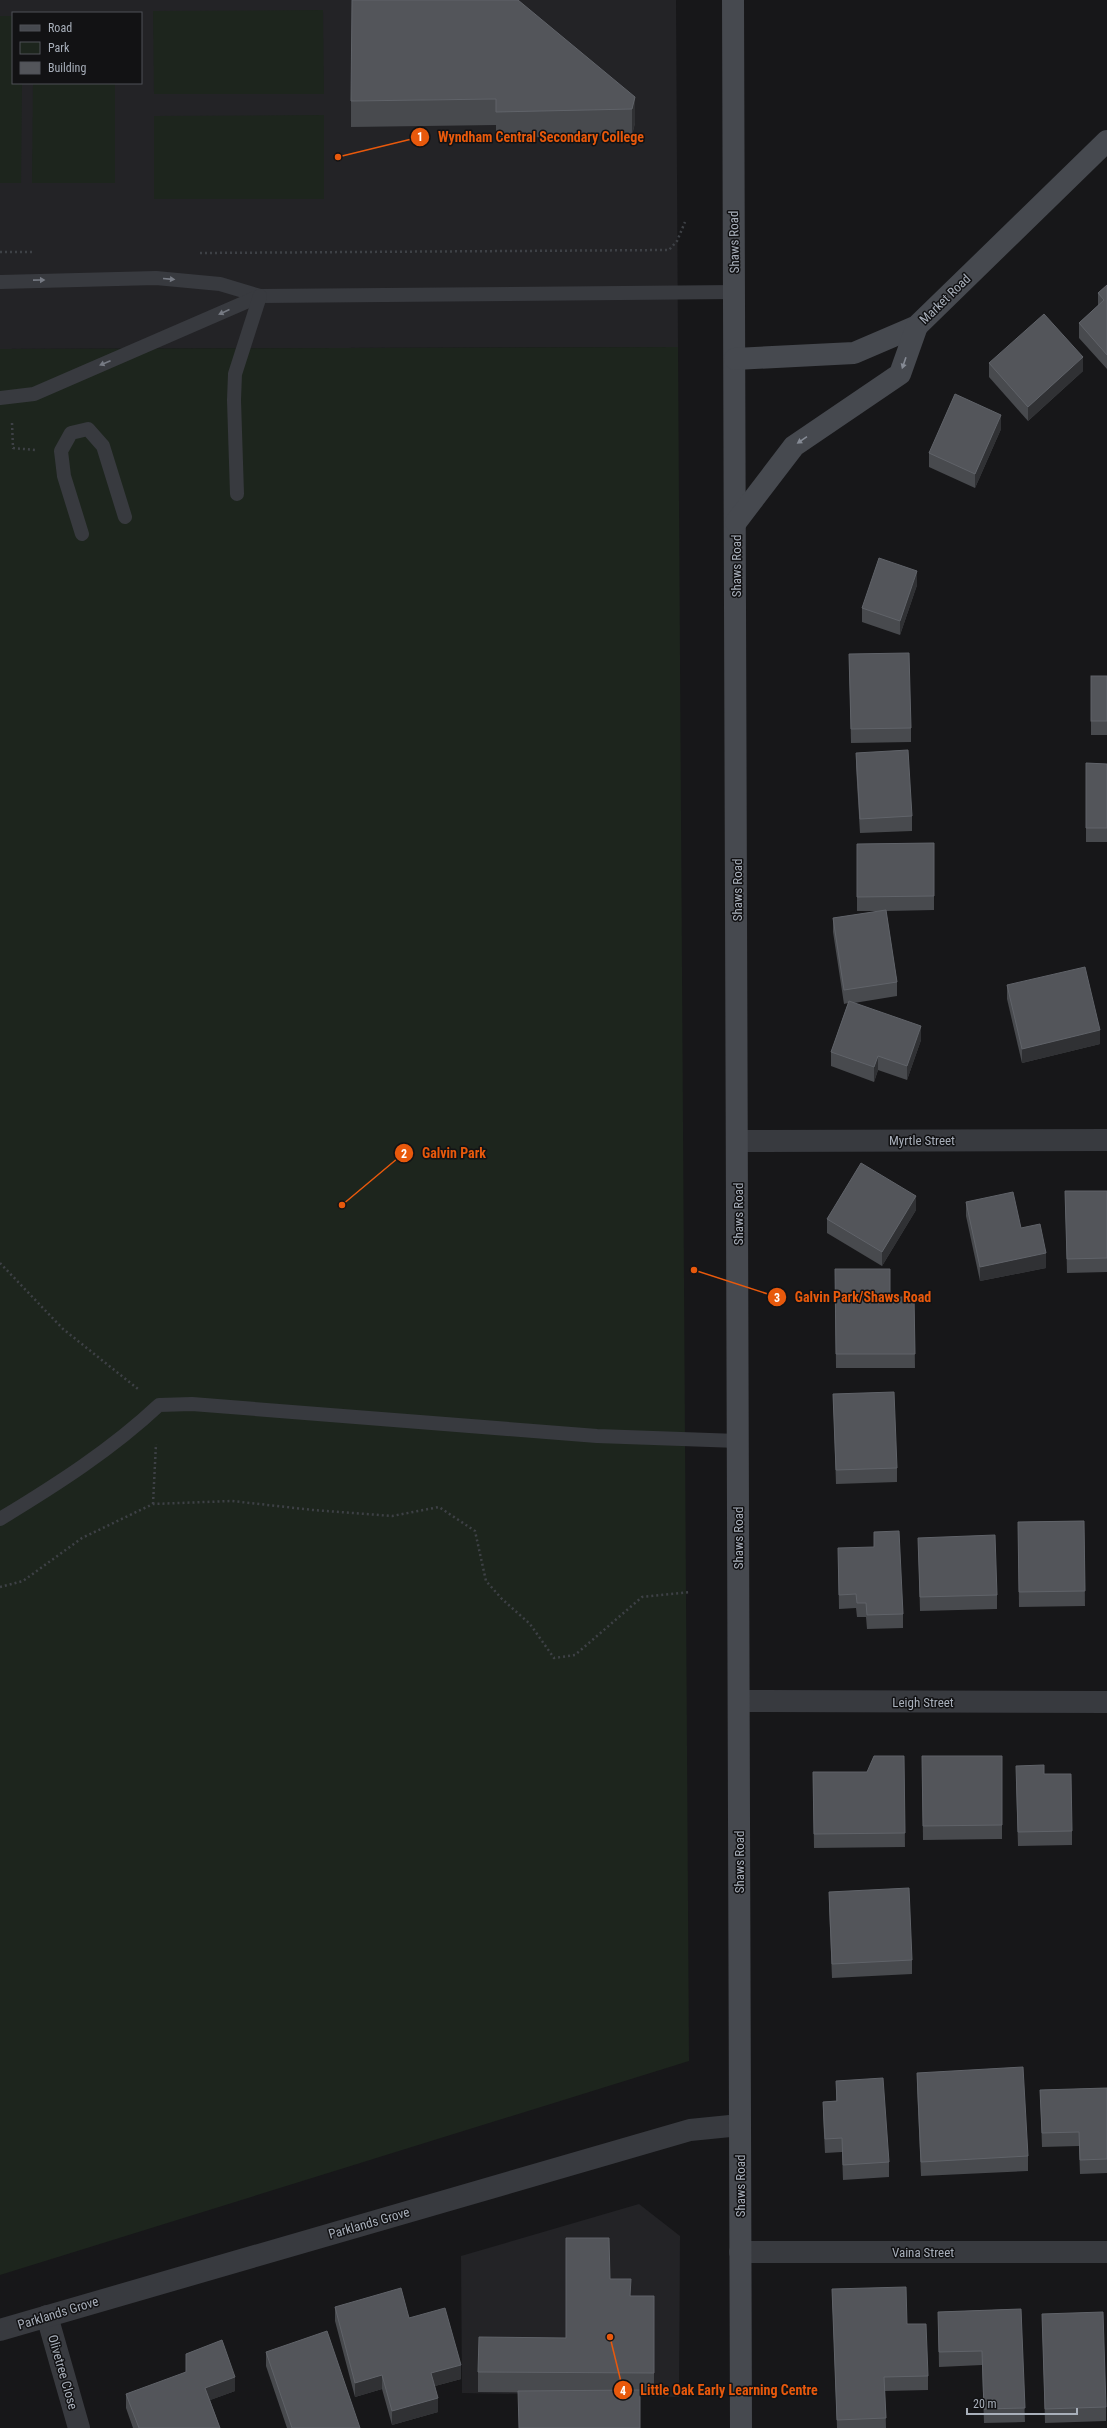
<svg xmlns="http://www.w3.org/2000/svg" width="1107" height="2428" font-family="'Roboto Condensed',sans-serif">
	<rect width="100%" height="100%" fill="#171719"/>
	<g fill="#232326" fill-rule="evenodd">
		<path d="M0,0h676l2,347 -678,2zM13,13h128v70h-128z"/>
		<path d="M639,2204l41,32 -1,161 -217,-4 -1,-137z"/>
	</g>
	<g fill="#1d251d">
		<path d="M323,10l1,84h-170l-1,-83z"/>
		<path d="M0,16h13v67h9l-1,100h-21z"/>
		<path d="M33,83h82v100h-83z"/>
		<path d="M324,115v84h-170v-83z"/>
		<path d="M678,347l11,1714 -689,214v-1926z"/>
	</g>
	<g fill="none" stroke-linecap="round" stroke-linejoin="round">
		<g stroke="#3e4146" stroke-width="2.5" stroke-dasharray="2 3" stroke-linecap="butt">
			<path d="M0,252h35"/>
			<path d="M200,253l469,-3 8,-9 8,-19"/>
			<path d="M12,423l1,25 22,2"/>
			<path d="M0,1263l63,66 75,60"/>
			<path d="M153,1504l3,-60"/>
			<path d="M0,1587l23,-6 59,-43 71,-34 79,-3 81,9 79,6 47,-9 36,24 11,50 16,18 28,25 24,34 21,-3 67,-58 48,-5"/>
		</g>
		<g stroke="#383a3f" stroke-width="14">
			<path d="M0,282l156,-4 64,6 40,12 475,-4"/>
			<path d="M0,398l34,-4 226,-98"/>
			<path d="M237,494l-3,-94 1,-26 25,-78"/>
			<path d="M82,534l-18,-58 -3,-25 10,-18 17,-4 15,17 22,71"/>
			<path d="M0,1519c56,-34 111,-69 159,-114l33,-1 405,32 141,5"/>
		</g>
		<g stroke="#383a3f" stroke-width="22">
			<path d="M737,1141l370,-1"/>
			<path d="M739,1701l368,1"/>
			<path d="M740,2252h367"/>
			<path d="M47,2316l32,112"/>
			<path d="M0,2330l690,-200 50,-5"/>
		</g>
		<g stroke="#46494f" stroke-width="22">
			<path d="M733,0l8,2428"/>
			<path d="M735,359l119,-6 63,-27 190,-185"/>
			<path d="M736,522l58,-76 106,-72 17,-48"/>
		</g>
	</g>
	<g fill="#484a4e">
		<path d="M635,97v26l-3,12 -136,3v-13l-145,2v-26z"/>
		<path d="M1107,285v84l-28,-31v-15l19,-17v-13z"/>
		<path d="M989,363l94,8 -55,50 -39,-44z"/>
		<path d="M1001,429l-26,59 -46,-21v-14z"/>
		<path d="M917,585l-17,50 -38,-13v-14z"/>
		<path d="M849,654l62,74v14l-60,1z"/>
		<rect x="1091" y="676" width="16" height="59"/>
		<path d="M856,753l56,63v15l-52,2 -4,-66z"/>
		<path d="M1086,763l21,1v78h-21z"/>
		<path d="M934,843v67l-48,1 11,71v14l-43,7 67,37 -14,40 -29,-10 -4,12 -43,-16v-14l17,-49 -4,1 -11,-72v-14l48,-7h-24v-67z"/>
		<path d="M1007,985l93,59 -78,19 -15,-64z"/>
		<path d="M1065,1191h42v81l-40,1z"/>
		<path d="M966,1202l55,26 25,40 -66,13 -14,-65z"/>
		<path d="M916,1210l-34,56 -55,-33v-14z"/>
		<path d="M835,1269l55,28h24l1,71h-79z"/>
		<path d="M833,1394l64,74v14l-61,2z"/>
		<path d="M1084,1521l1,85 -66,1 -1,-85z"/>
		<path d="M918,1538l79,57v14l-77,2z"/>
		<path d="M838,1548l65,66v14l-36,1 -1,-12h-9l-1,-9 -17,1z"/>
		<path d="M904,1756l1,91 -91,1 -1,-76h54z"/>
		<path d="M922,1756h80v83l-79,1z"/>
		<path d="M1044,1774l28,57v14l-54,1 -2,-66z"/>
		<path d="M829,1892l83,68v14l-80,4 -3,-72z"/>
		<path d="M917,2073l111,83v15l-107,5 -4,-89z"/>
		<path d="M836,2081l53,81v15l-46,3 -1,-28 -17,1 -2,-37v-14l13,-1z"/>
		<path d="M1107,2088v85l-27,1 -1,-28 -37,1 -2,-57z"/>
		<path d="M610,2279l21,17h23v98l-176,-2v-20l88,-34z"/>
		<path d="M832,2289l75,35 21,52v14l-43,1 1,37h5h-54z"/>
		<path d="M335,2307l74,11 52,61 -26,7 3,26 -46,13 -10,-36 -27,8 -20,-76z"/>
		<path d="M1021,2309l4,113 -41,1 -2,-58 -43,2 -1,-55z"/>
		<path d="M1042,2314l64,93v14l-61,2z"/>
		<path d="M266,2352l94,76h-73l-21,-62z"/>
		<path d="M235,2391l-25,9 10,28h-87l-7,-20v-14z"/>
	</g>
	<g fill="#303134">
		<path d="M635,97v26l-3,12v-26z"/>
		<path d="M1083,357v14l-55,50v-14z"/>
		<path d="M1001,415v14l-26,59v-14z"/>
		<path d="M917,571v14l-17,50v-14z"/>
		<path d="M921,1026v14l-14,40v-14z"/>
		<path d="M1100,1030v14l-78,19v-14z"/>
		<path d="M878,1056v14l-4,12v-15z"/>
		<path d="M916,1196v14l-34,56v-14z"/>
		<path d="M1046,1253v15l-66,13v-14z"/>
		<path d="M461,2365v14l-30,8v-14z"/>
		<path d="M382,2375v14l-27,8v-14z"/>
		<path d="M235,2377v14l-30,11v-14z"/>
		<path d="M438,2398v14l-46,13v-14z"/>
	</g>
	<g fill="#53555a" stroke="#606369">
		<path d="M352,0h166l117,97 -3,12 -136,3v-13l-145,2z"/>
		<path d="M1107,285v70l-28,-32 25,-23 -6,-7z"/>
		<path d="M1044,314l39,43 -55,50 -39,-44z"/>
		<path d="M955,394l46,21 -26,59 -46,-21z"/>
		<path d="M879,558l38,13 -17,50 -38,-13z"/>
		<path d="M909,653l2,75 -60,1 -2,-75z"/>
		<rect x="1091" y="676" width="16" height="45"/>
		<path d="M908,750l4,66 -52,3 -4,-66z"/>
		<path d="M1086,763l21,1v64h-21z"/>
		<path d="M934,843v53l-77,1v-53z"/>
		<path d="M886,910l11,72 -53,8 -11,-72z"/>
		<path d="M1085,967l15,63 -78,19 -15,-64z"/>
		<path d="M849,1001l72,25 -14,40 -29,-10 -4,11 -43,-15z"/>
		<path d="M861,1163l55,33 -34,56 -55,-33z"/>
		<path d="M1065,1191h42v67l-40,1z"/>
		<path d="M1013,1192l8,36 19,-4 6,29 -66,14 -14,-65z"/>
		<path d="M835,1269h55v28h24l1,57h-79z"/>
		<path d="M894,1392l3,76 -61,2 -3,-76z"/>
		<path d="M1084,1521l1,70 -66,1 -1,-70z"/>
		<path d="M899,1531l4,83 -36,1 -1,-12h-9l-1,-9 -17,1 -1,-47 36,-1v-15z"/>
		<path d="M995,1535l2,60 -77,2 -2,-59z"/>
		<path d="M874,1756h30l1,77 -91,1 -1,-62h54z"/>
		<path d="M922,1756h80v69l-79,1z"/>
		<path d="M1044,1765v9h27l1,57 -54,1 -2,-66z"/>
		<path d="M909,1888l3,72 -80,4 -3,-72z"/>
		<path d="M1023,2067l5,89 -107,6 -4,-89z"/>
		<path d="M883,2078l6,84 -46,3 -1,-27 -17,1 -2,-37 14,-1 -1,-20z"/>
		<path d="M1107,2088v71l-27,1 -1,-28 -37,1 -2,-43z"/>
		<path d="M566,2238h43l1,41h21l-1,17h24v77l-176,-1 1,-35 87,1z"/>
		<path d="M906,2287l1,37h19l2,52 -44,1 2,41 -49,2 -5,-131z"/>
		<path d="M401,2288l8,30 36,-10 16,57 -30,8 7,25 -46,13 -10,-36 -27,8 -20,-76z"/>
		<path d="M1021,2309l4,99 -41,1 -2,-58 -43,1 -1,-40z"/>
		<path d="M1103,2312l3,95 -61,2 -3,-95z"/>
		<path d="M327,2331l33,97h-68l-26,-76z"/>
		<path d="M222,2340l13,37 -30,11 15,40h-81l-13,-34 60,-22v-18z"/>
		<path d="M640,2390v38h-121l-1,-37z"/>
	</g>
	<defs><path id="oneway-solid" d="M-6-.8H1V-3.2L6.5 0L1 3.2V.8H-6Z"/></defs>
	<g fill="#767a83">
		<use href="#oneway-solid" transform="translate(169 279) rotate(5)"/>
		<use href="#oneway-solid" transform="translate(39 280) rotate(-1)"/>
		<use href="#oneway-solid" transform="translate(224 312) rotate(156)"/>
		<use href="#oneway-solid" transform="translate(105 363) rotate(157)"/>
	</g>
	<g fill="#868b95">
		<use href="#oneway-solid" transform="translate(904 363) rotate(109)"/>
		<use href="#oneway-solid" transform="translate(802 440) rotate(146)"/>
	</g>
	<g text-anchor="middle" dominant-baseline="central" stroke-width="3" stroke-linejoin="round" paint-order="stroke">
		<g font-size="13" fill="#a8afba" stroke="#121214">
			<text transform="translate(734 242) rotate(-91)">Shaws Road</text>
			<text transform="translate(945 299) rotate(-44)">Market Road</text>
			<text transform="translate(736 566) rotate(-90)">Shaws Road</text>
			<text transform="translate(737 890) rotate(-90)">Shaws Road</text>
			<text x="922" y="1140">Myrtle Street</text>
			<text transform="translate(738 1214) rotate(-90)">Shaws Road</text>
			<text transform="translate(738 1538) rotate(-90)">Shaws Road</text>
			<text x="923" y="1702">Leigh Street</text>
			<text transform="translate(739 1862) rotate(-90)">Shaws Road</text>
			<text transform="translate(740 2186) rotate(-90)">Shaws Road</text>
			<text transform="translate(369 2223) rotate(-16)">Parklands Grove</text>
			<text x="923" y="2252">Vaina Street</text>
			<text transform="translate(58 2313) rotate(-17)">Parklands Grove</text>
			<text transform="translate(63 2372) rotate(74)">Olivetree Close</text>
		</g>
	</g>
	<path fill="none" stroke="#e8590c" stroke-width="1.5" d="M338 157L420 137M342 1205L404 1153M694 1270L777 1297M610 2337L623 2390"/>
	<g fill="#e8590c" stroke="#121214" stroke-width="1.5">
		<circle cx="338" cy="157" r="4"/>
		<circle cx="342" cy="1205" r="4"/>
		<circle cx="694" cy="1270" r="4"/>
		<circle cx="610" cy="2337" r="4"/>
		<circle cx="420" cy="137" r="10"/>
		<circle cx="404" cy="1153" r="10"/>
		<circle cx="777" cy="1297" r="10"/>
		<circle cx="623" cy="2390" r="10"/>
	</g>
	<g font-size="12" text-anchor="middle" font-weight="bold" fill="#fff">
		<text x="420" y="141">1</text>
		<text x="404" y="1158">2</text>
		<text x="777" y="1302">3</text>
		<text x="623" y="2395">4</text>
	</g>
	<g font-size="14" text-anchor="middle" font-weight="bold" fill="#e8590c" stroke="#121214" stroke-width="3" stroke-linejoin="round" paint-order="stroke">
		<text x="541" y="142">Wyndham Central Secondary College</text>
		<text x="454" y="1158">Galvin Park</text>
		<text x="863" y="1302">Galvin Park/Shaws Road</text>
		<text x="729" y="2395">Little Oak Early Learning Centre</text>
	</g>
	<rect x="12" y="12" width="130" height="72" fill="#121214" stroke="#4e5156"/>
	<rect x="20" y="25" width="20" height="6" fill="#46494f" stroke="#4e5156"/>
	<text x="48" y="32" font-size="12" fill="#a8afba">Road</text>
	<rect x="20" y="42" width="20" height="12" fill="#1d251d" stroke="#4e5156"/>
	<text x="48" y="52" font-size="12" fill="#a8afba">Park</text>
	<rect x="20" y="62" width="20" height="12" fill="#53555a" stroke="#4e5156"/>
	<text x="48" y="72" font-size="12" fill="#a8afba">Building</text>
	<path d="M967 2408v6h110v-6" fill="none" stroke="#a8afba" stroke-width="2"/>
	<text x="973" y="2408" font-size="12" fill="#a8afba" stroke="#121214" stroke-width="3" paint-order="stroke">20 m</text>
</svg>
